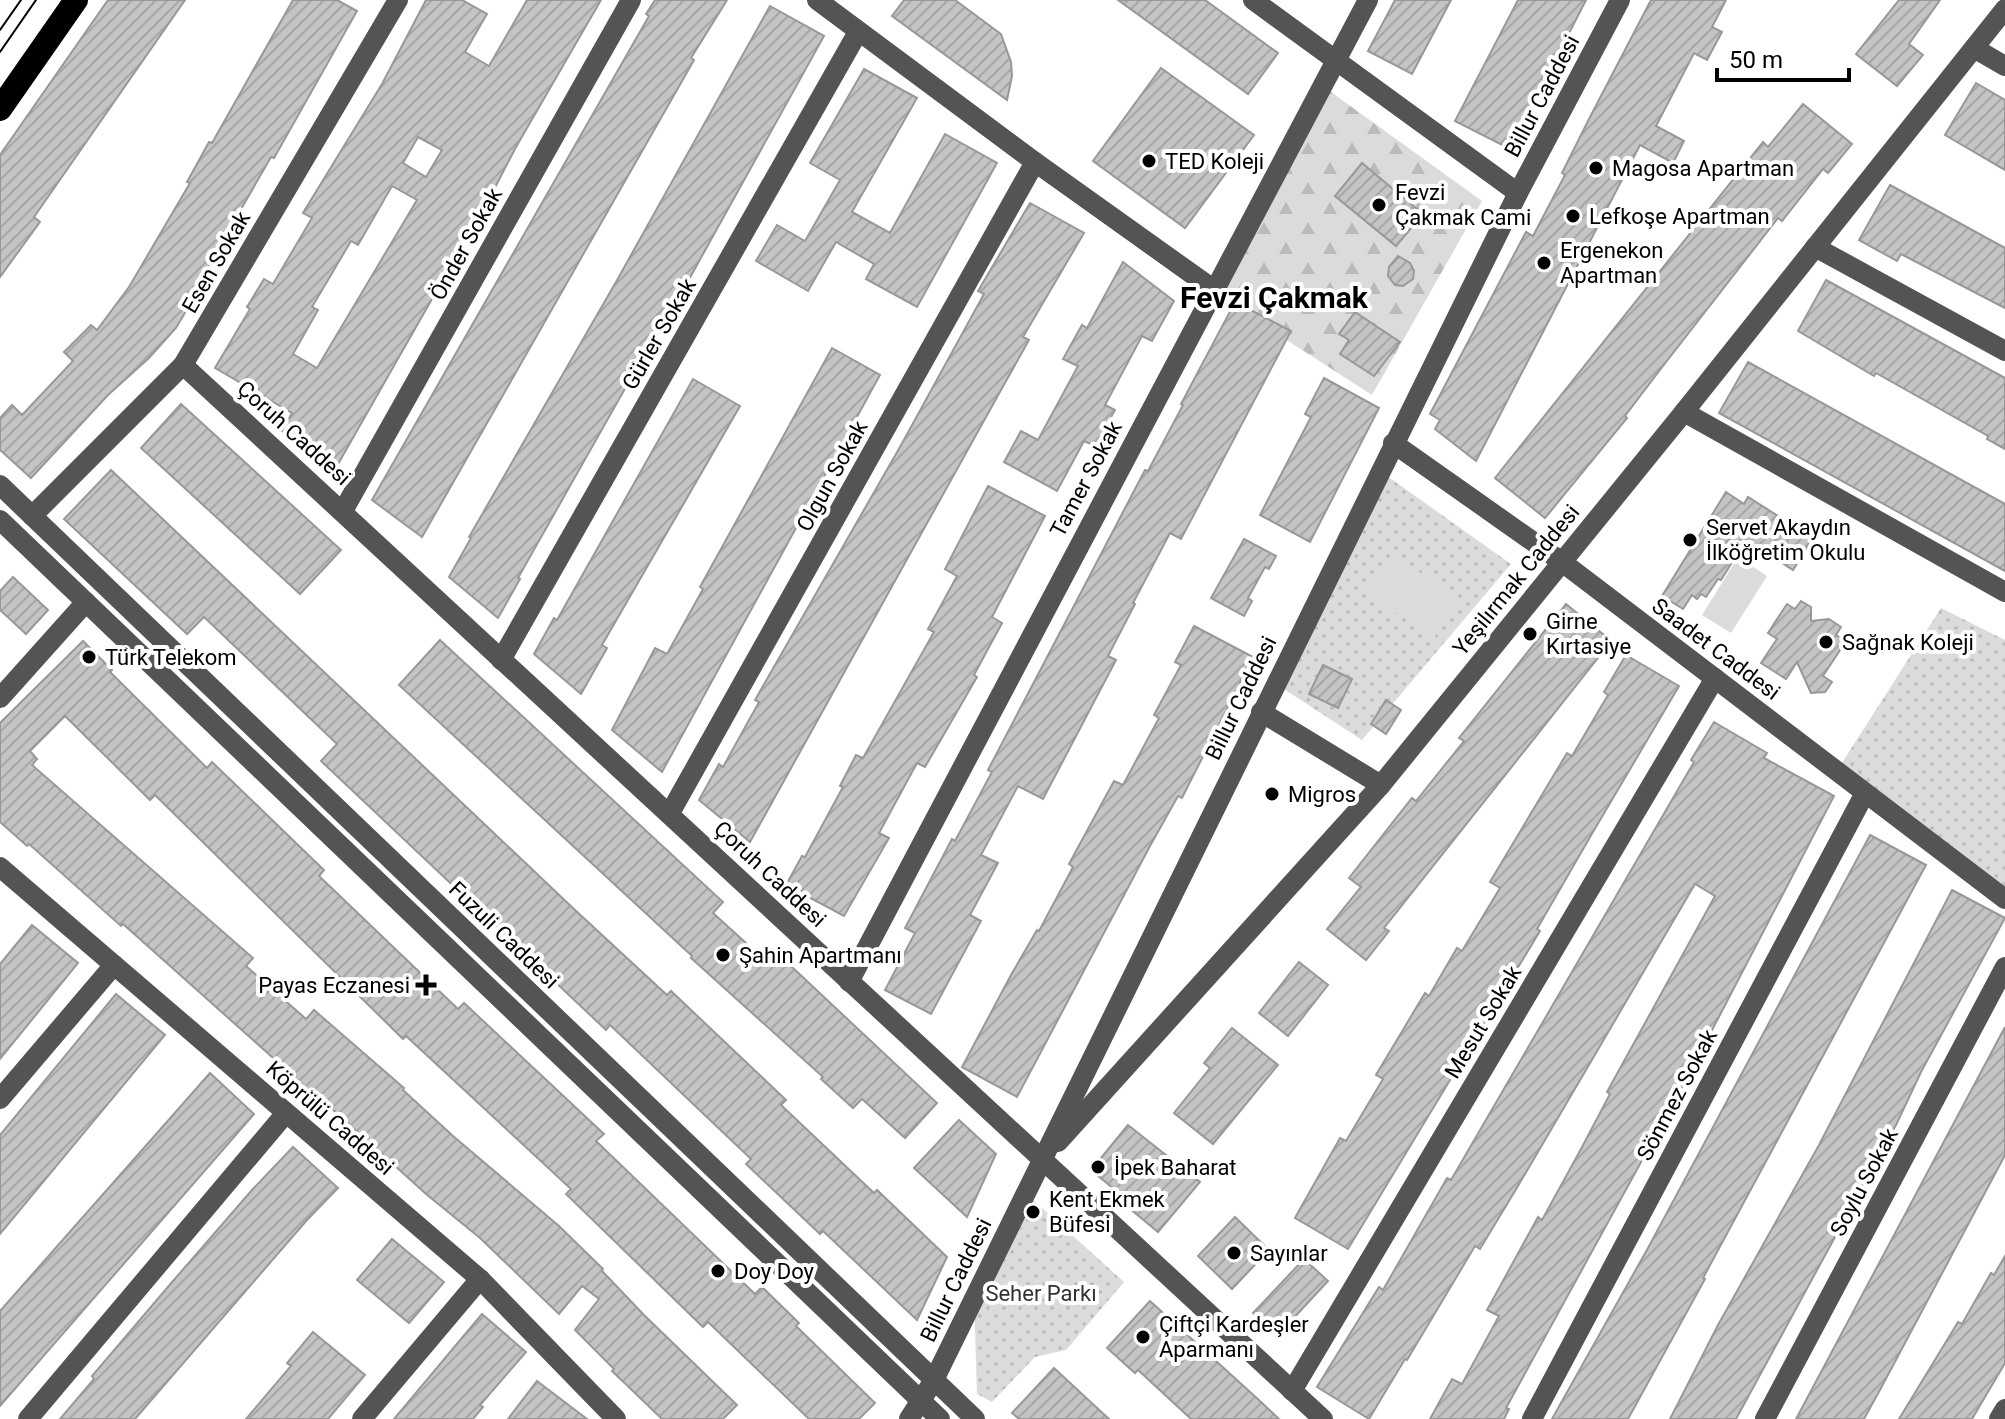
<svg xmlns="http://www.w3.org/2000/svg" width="2005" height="1419" font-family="Roboto,sans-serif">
	<defs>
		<pattern id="green-dots" width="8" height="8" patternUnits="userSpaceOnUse" patternTransform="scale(2)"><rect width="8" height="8" fill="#dbdbdb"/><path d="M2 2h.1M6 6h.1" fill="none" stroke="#bababa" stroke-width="1.8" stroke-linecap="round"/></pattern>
		<pattern id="forest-firs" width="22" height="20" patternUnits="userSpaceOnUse" patternTransform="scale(2)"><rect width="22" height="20" fill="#dbdbdb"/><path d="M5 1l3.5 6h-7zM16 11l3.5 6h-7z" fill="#bababa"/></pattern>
		<pattern id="building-hatch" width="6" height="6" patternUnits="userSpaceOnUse" patternTransform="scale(2)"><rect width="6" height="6" fill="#c4c4c4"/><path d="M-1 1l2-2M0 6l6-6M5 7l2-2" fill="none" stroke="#a7a7a7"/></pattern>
	</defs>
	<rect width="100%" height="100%" fill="#fff"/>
	<g fill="url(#green-dots)">
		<path d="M1380,471l131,93 -149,176 -89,-58z"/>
		<path d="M1941,608l64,32v251l-165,-125z"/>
		<path d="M1032,1199l92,83 -58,68 -31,7 -43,45 -15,-8 -3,-96z"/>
	</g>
	<path fill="url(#forest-firs)" d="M1324,87l158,114 -110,194 -160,-103z"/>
	<g fill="#dbdbdb">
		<path d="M1391,554l69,44 -26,40 -69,-45z"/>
		<path d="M1738,557l29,19 -36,57 -29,-18z"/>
	</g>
	<g fill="url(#building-hatch)" stroke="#989898" stroke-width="2" fill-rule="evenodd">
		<path d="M108,0h77l-151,217 6,5 -40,55v-122z"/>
		<path d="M293,0h44l20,11 -83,147 -3,-1 -31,54 -34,61 2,2 -32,54 -27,30 -41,37 -77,83 -31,-28v-32l12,-13 10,10 51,-54 -9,-9 27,-27 6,5 32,-43 61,-104 -3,-1 22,-40 3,1z"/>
		<path d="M426,0h36l25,14 -22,38 24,14 38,-66h74l-85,147 -26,50 -152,267 -56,-33 10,-18 -77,-45 35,-59 -3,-2 17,-28 9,5 39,-66 -9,-5 79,-129zM418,137l24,13 -16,27 -23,-14zM392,186l25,14 -100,168 -24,-14 25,-44 -6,-3 39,-66 7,4z"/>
		<path d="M655,0h72l-36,58 3,2 -272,477 -50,-37 277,-484 -3,-2z"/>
		<path d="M904,0h51l46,34 10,28 1,14 -5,24 -115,-84z"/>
		<path d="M1118,0h87l73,53 -30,41z"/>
		<path d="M1395,0h56l-39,74 -44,-23z"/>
		<path d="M1518,0h68l-76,149 -55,-28z"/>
		<path d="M1651,0h75l-14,27 10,5 -15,28 -13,-7 -38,73 28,15 -11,22 -33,-18 -164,316 -41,-32 5,-9 -10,-6 96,-182 7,4 32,-61 -3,-2 27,-54z"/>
		<path d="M1899,0h41l-31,44 14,11 -26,31 -41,-32z"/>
		<path d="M770,6l54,30 -162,292 -20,35 -2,-1 -122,216 2,1 -22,39 -49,-41 22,-39 -2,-1 147,-255z"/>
		<path d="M1161,68l93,67 -69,93 -92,-67z"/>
		<path d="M864,69l53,29 -65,114 38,21 55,-99 52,29 -80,144 -51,-28 8,-15 -38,-22 -28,49 -52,-30 21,-36 28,16 35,-61 -30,-17z"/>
		<path d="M1976,83l29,17v70l-60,-35z"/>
		<path d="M1803,104l49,40 -24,29 -5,-4 -41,52 -4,-3 -115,148 -38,50 2,2 -82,100 -50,-40 268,-336 5,5z"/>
		<path d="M1362,163l61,51 -27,32 -61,-50z"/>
		<path d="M1890,185l115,63v60l-104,-54 -4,7 -38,-21z"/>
		<path d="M1030,203l54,30 -61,104 6,3 -28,50 -251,452 -51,-42 20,-36 4,3 36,-65 -4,-2 145,-253 84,-153 -6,-3z"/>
		<path d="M1398,256l12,7 4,8 -1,8 -10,7 -8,-1 -7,-9 1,-9z"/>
		<path d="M1123,262l51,39 -22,40 -10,-5 -37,69 10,5 -20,36 -11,-5 -27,50 -53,-29 17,-31 17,9 40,-74 -15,-7 19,-34 5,3z"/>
		<path d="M1826,280l179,98v71l-18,-10 1,-3 -112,-63 -2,3 -76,-45z"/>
		<path d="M1235,302l56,29 -110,208 -11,-6 -37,70 2,1 -27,52 8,4 -73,139 -25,-13 -37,69 17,8 -28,52 11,6 -50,93 -46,-24 30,-57 -10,-5 47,-89 3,2 37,-69 -4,-2 157,-300 3,1 35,-66 -2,-1z"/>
		<path d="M1355,312l45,30 -26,34 -34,-22 9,-14 -10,-6z"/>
		<path d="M832,348l48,27 -218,397 -50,-42 43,-82 12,6 36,-65 -3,-2z"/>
		<path d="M1748,362l257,142v67l-286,-158z"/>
		<path d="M1324,378l55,30 -69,134 -50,-27 51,-98 -6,-3z"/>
		<path d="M693,379l47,27 -138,239 5,3 -26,46 -47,-40 20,-36 3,2z"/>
		<path d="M181,404l160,146 -41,44 -159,-146z"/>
		<path d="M111,470l464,440 92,85 4,-4 115,109 -5,5 93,88 3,-3 70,67 -30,63 -94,-89 -3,3 -74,-70 5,-5 -141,-134 -4,5 -285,-269 16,-17 -133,-127 -17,17 -123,-115z"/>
		<path d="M988,486l57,30 -53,101 10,6 -28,52 3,2 -52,90 -8,-4 -38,70 10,5 -45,78 -58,-31 16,-29 3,1 38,-70 -3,-1 16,-31 7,3 71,-126 -6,-3 29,-53 -12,-7z"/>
		<path d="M1726,492l18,12 4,-7 65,41 -20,32 -47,-30 -25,40 -3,-1 -12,18 -5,-3 -4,5 -5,-4 -9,14 -21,-13z"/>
		<path d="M1244,539l32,17 -7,13 -4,-2 -17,31 4,3 -8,15 -33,-18z"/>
		<path d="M13,577l35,33 -22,24 -26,-24v-19z"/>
		<path d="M1801,601l10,6v14l18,-2 12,8 -5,8 10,6 -23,35 9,6 -7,10 -14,1 -14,-31 -11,17 -25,-16 16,-24 -9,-6 19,-29 8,5z"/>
		<path d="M1566,604l43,35v5l-225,284 5,3 -23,29 -39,-31 34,-42 -12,-9 63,-80 4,3 48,-60 -5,-3z"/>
		<path d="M1194,626l59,31 -71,141 -4,-2 -28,50 -133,251 -55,-30 49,-92 26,-45 2,1 34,-64 -4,-3 45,-83 9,4 36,-67 -5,-3 27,-50 -6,-3z"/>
		<path d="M440,640l283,262 -10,11 55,50 9,-10 160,150 -32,35 -43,-39 -9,9 -32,-29 2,-2 -132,-119 1,-2 -40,-37 -253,-234z"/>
		<path d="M83,641l29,29 -2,2 97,96 5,-6 112,108 -5,6 139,133 6,-6 140,131 -8,7 159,153 7,-7 37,36 -3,3 79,77 -16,16h-50l-101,-97 -5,5 -137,-133 5,-5 -165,-153 -3,3 -248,-244 -5,5 -85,-84 -35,35 7,8 -5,6 221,193 -7,8 60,53 8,-9 90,78 -1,2 50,46 106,90 44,43 -1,2 42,44 93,90 -14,14h-61l-50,-48 2,-2 -39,-39 24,-31 -17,-13 -23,28 -79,-76 -54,-44 -116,-105 -1,1 -186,-166 -2,2 -92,-82 -2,2 -27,-24v-99z"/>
		<path d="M1626,655l53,31 -86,146 -56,97 3,2 -192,318 -53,-31 45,-80 6,3 37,-62 -7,-4 49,-82 4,3 28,-48 5,3 38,-63 -10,-6 77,-129 5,3 36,-61 -4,-3z"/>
		<path d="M1323,665l29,14 -14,29 -29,-14z"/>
		<path d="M1386,700l15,10 -15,24 -15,-10z"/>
		<path d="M1714,722l53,31 -3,5 70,38 -149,286 -179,326 3,1 -5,10h-74l22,-40 10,5 37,-68 -12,-6 51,-93 4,3 39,-71 29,-55 -3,-2 108,-196 -20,-12 -180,307 -35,58 -5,-3 -68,114 -2,-1 -36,60 -52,-32 62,-100 4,3 64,-112 4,2 243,-418 -3,-2z"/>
		<path d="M1870,835l56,30 -223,413 2,1 -77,140h-76l96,-171z"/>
		<path d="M1952,890l53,28 -84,154 -24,51 -161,296h-66l48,-94 101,-180z"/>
		<path d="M32,925l46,38 -78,96v-95z"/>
		<path d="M1299,962l29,23 -40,51 -29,-23z"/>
		<path d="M116,994l49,41 -165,199v-99z"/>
		<path d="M2005,1027v128l-124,233 -17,31h-68z"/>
		<path d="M1232,1028l46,37 -65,79 -39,-31 36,-45 -6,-5z"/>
		<path d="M210,1073l44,41 -254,292v-95z"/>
		<path d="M959,1120l37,34 -29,63 -53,-49z"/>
		<path d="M1128,1125l72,57 -42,50 -30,-25 3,-4 -40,-33z"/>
		<path d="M293,1147l45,41 -31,32 -172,199h-75l34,-40 -2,-3 81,-95 79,-91z"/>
		<path d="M1235,1217l34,33 -37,39 -34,-33z"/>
		<path d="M392,1239l52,43 -35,41 -52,-43z"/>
		<path d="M2005,1256v107l-33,56h-73l59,-97 4,2 29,-51 3,2z"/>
		<path d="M1304,1259l24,22 -51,55 -24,-23z"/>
		<path d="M1150,1301l110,100 19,18h-88l-53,-49 -3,3 -28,-25z"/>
		<path d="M482,1314l44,38 -46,53 3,2 -10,12h-79z"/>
		<path d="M313,1332l52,43 -37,44h-82l45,-53 -4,-3z"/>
		<path d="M1054,1368l55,51h-90l-7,-6z"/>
		<path d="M537,1381l50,38h-79z"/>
	</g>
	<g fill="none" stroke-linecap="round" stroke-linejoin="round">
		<g stroke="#545454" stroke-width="20">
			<path d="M817,0l218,162 178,127"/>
			<path d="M1253,0l265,193"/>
			<path d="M1974,48l31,18"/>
			<path d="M1815,247l190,104"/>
			<path d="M183,365l1140,1054"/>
			<path d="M1684,412l321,180"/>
			<path d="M1393,443l169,119 443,337"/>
			<path d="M0,485l975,934"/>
			<path d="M343,511l288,-511"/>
			<path d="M32,516l151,-151 215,-365"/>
			<path d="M0,520l940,899"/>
			<path d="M501,660l357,-628"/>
			<path d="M0,698l86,-96"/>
			<path d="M1261,712l120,73"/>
			<path d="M670,813l365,-651"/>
			<path d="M0,867l480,412 136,140"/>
			<path d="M849,982l519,-982"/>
			<path d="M0,1099l114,-134"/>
			<path d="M1058,1142l323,-357 303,-373 321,-403"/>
			<path d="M1292,1391l423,-713"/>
			<path d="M28,1419l258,-306"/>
			<path d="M362,1419l118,-140"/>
			<path d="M909,1419l25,-39 584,-1187 102,-193"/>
			<path d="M1532,1419l333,-626"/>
			<path d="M1765,1419l240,-452"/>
			<path d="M1999,1419l6,-10"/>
		</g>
		<path stroke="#000" stroke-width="24" d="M0,109l76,-109"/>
		<g stroke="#000" stroke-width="2">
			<path d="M0,30l21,-30"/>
			<path d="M0,52l36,-52"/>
		</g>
	</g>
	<g fill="#000" stroke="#fff" stroke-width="3">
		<circle cx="1149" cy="161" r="8"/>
		<circle cx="1596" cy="168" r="8"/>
		<circle cx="1379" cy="205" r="8"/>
		<circle cx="1573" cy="216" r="8"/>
		<circle cx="1544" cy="263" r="8"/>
		<circle cx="1690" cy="540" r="8"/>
		<circle cx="1530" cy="634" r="8"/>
		<circle cx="1826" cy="642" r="8"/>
		<circle cx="89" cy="657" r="8"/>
		<circle cx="1272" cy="794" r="8"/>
		<circle cx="723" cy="955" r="8"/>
		<path d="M422 973h8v8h8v8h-8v8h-8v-8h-8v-8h8z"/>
		<circle cx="1098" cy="1167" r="8"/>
		<circle cx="1033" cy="1212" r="8"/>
		<circle cx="1234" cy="1253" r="8"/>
		<circle cx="718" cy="1271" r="8"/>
		<circle cx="1143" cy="1337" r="8"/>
	</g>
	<g text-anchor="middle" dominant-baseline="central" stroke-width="8" stroke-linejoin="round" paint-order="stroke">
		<g font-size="22" fill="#000" stroke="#fff">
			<text transform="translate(1542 96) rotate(-62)">Billur Caddesi</text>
			<text transform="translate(466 244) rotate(-61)">Önder Sokak</text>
			<text transform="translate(216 262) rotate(-60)">Esen Sokak</text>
			<text transform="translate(659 334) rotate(-60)">Gürler Sokak</text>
			<text transform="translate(294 433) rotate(42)">Çoruh Caddesi</text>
			<text transform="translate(832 476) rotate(-61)">Olgun Sokak</text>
			<text transform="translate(1086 479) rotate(-62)">Tamer Sokak</text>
			<text transform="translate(1516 580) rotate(-51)">Yeşilırmak Caddesi</text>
			<text transform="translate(1716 649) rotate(37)">Saadet Caddesi</text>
			<text transform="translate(1241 698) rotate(-64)">Billur Caddesi</text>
			<text transform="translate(770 874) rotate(43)">Çoruh Caddesi</text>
			<text transform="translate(504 935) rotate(44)">Fuzuli Caddesi</text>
			<text transform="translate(1483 1022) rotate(-59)">Mesut Sokak</text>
			<text transform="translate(1677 1095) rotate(-62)">Sönmez Sokak</text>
			<text transform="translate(330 1118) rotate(41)">Köprülü Caddesi</text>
			<text transform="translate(1864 1182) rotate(-62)">Soylu Sokak</text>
			<text transform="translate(956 1280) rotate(-64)">Billur Caddesi</text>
		</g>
		<g font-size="22" fill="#000" stroke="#fff" text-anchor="start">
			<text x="1165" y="161">TED Koleji</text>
			<text x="1612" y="168">Magosa Apartman</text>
			<text x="1395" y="192">Fevzi<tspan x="1395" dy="25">Çakmak Cami</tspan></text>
			<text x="1589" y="216">Lefkoşe Apartman</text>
			<text x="1560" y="250">Ergenekon<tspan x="1560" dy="25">Apartman</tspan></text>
			<text x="1706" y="527">Servet Akaydın<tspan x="1706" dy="25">İlköğretim Okulu</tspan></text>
			<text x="1546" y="621">Girne<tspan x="1546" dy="25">Kırtasiye</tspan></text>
			<text x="1842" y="642">Sağnak Koleji</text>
			<text x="105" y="657">Türk Telekom</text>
			<text x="1288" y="794">Migros</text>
			<text x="739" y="955">Şahin Apartmanı</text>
			<text x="410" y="985" text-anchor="end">Payas Eczanesi</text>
			<text x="1114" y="1167">İpek Baharat</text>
			<text x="1049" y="1199">Kent Ekmek<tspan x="1049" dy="25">Büfesi</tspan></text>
			<text x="1250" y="1253">Sayınlar</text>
			<text x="734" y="1271">Doy Doy</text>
			<text x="1159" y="1324">Çiftçi Kardeşler<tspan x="1159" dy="25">Aparmanı</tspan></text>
		</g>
		<g font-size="22" fill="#323232" stroke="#fff">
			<text x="1041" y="1293">Seher Parkı</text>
		</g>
		<g font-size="30" font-weight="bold" fill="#000" stroke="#fff">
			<text x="1274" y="297">Fevzi Çakmak</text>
		</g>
	</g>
	<path d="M1717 68v12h132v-12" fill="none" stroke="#000000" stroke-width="4"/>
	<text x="1729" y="68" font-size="24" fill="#000000" stroke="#ffffff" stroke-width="6" paint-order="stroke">50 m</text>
</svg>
